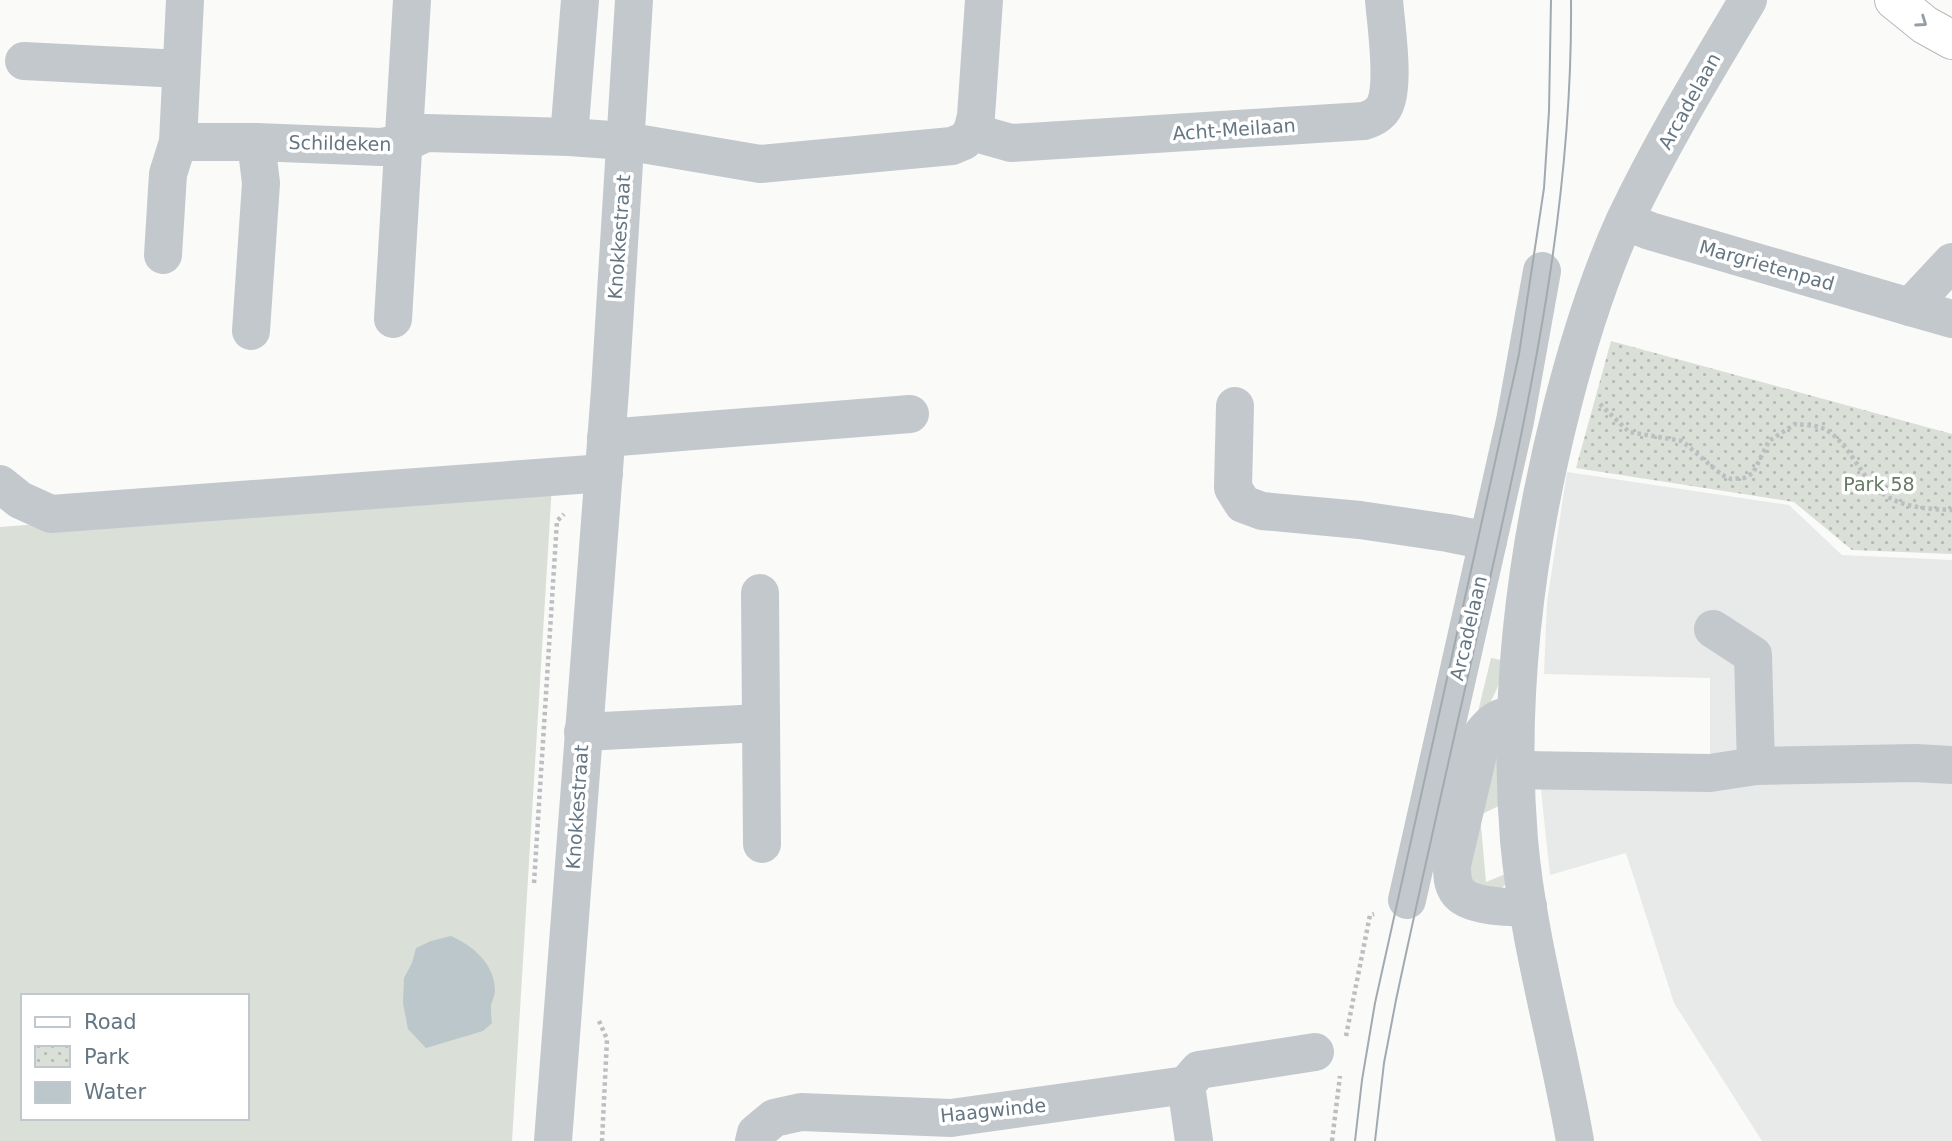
<svg xmlns="http://www.w3.org/2000/svg" width="1952" height="1141" font-family="'DejaVu Sans',sans-serif">
	<defs>
		<pattern id="park-dots" width="8" height="8" patternUnits="userSpaceOnUse" patternTransform="scale(1.75)"><rect width="8" height="8" fill="#dadfd7"/><path d="M2 2h.1M6 6h.1" fill="none" stroke="#b4b9b4" stroke-width="1.8" stroke-linecap="round"/></pattern>
	</defs>
	<rect width="100%" height="100%" fill="#fafaf8"/>
	<path fill="#e8e9e9" d="M1567,472l222,33 53,50 110,5v581h-190l-88,-138 -48,-150 -76,22 -10,-94 170,-3v-100l-166,-4 3,-72z"/>
	<g fill="#dadfd7" fill-rule="evenodd">
		<path d="M552,485l-40,656h-512v-614zM23,996h224v122h-224z"/>
		<path d="M1491,658l15,3c-7,23 -12,42 -30,59z"/>
		<path d="M1495,735l10,68 -25,12 6,67 27,-11c-6,16 -13,20 -30,23l-21,-19z"/>
	</g>
	<path fill="url(#park-dots)" d="M1611,341l341,93v120l-100,-4 -58,-48 -218,-34z"/>
	<path fill="#bbc7cb" d="M451,936c22,10 43,27 44,54 0,5 -3,11 -4,16 0,5 0,11 1,17l-9,8 -57,17 -18,-19 -5,-26 1,-25 8,-15 4,-15 15,-7z"/>
	<g fill="none" stroke-linecap="round" stroke-linejoin="round">
		<g stroke="#b5babe" stroke-width="40">
			<path id="major" d="M1894,0l31,25 27,15"/>
		</g>
		<g stroke="#bbbfc2" stroke-width="4.5" stroke-dasharray="3.5 3.5" stroke-linecap="butt">
			<path d="M1600,404l29,28 53,9 40,34 9,4 13,-1 9,-5 16,-32 26,-17c8,1 19,1 27,4 21,8 36,41 50,56 20,23 52,25 80,26"/>
			<path d="M534,883l23,-362 7,-7"/>
			<path d="M599,1021l8,18 -5,102"/>
			<path d="M1346,1036l24,-121 4,-1"/>
			<path d="M1332,1141l8,-65"/>
		</g>
		<g stroke="#c3c8cc" stroke-width="38">
			<path d="M24,61l157,8"/>
			<path d="M972,132l4,-16 8,-116"/>
			<path d="M569,137l11,-137"/>
			<path d="M178,142h78l125,5 23,-4 22,-10 143,4 56,4 135,23 192,-18 12,-5 8,-9 39,11 353,-22c10,-3 17,-7 21,-16 10,-22 1,-80 -1,-105"/>
			<path d="M1625,221l25,10 260,76 42,-45"/>
			<path d="M163,255l5,-81 10,-32 7,-142"/>
			<path d="M1910,307l42,12"/>
			<path d="M393,319l19,-319"/>
			<path d="M251,331l10,-148 -5,-41"/>
			<path d="M1235,406l-2,82 10,16 19,7 98,9 88,13 40,8"/>
			<path d="M606,438l304,-24"/>
			<path d="M0,484l20,16 31,14 553,-41"/>
			<path d="M760,593l2,251"/>
			<path d="M1713,629l40,26 3,111"/>
			<path d="M1515,715c-15,1 -23,6 -32,18l-31,132c0,11 0,23 10,31 13,10 51,13 66,10"/>
			<path d="M583,732l178,-9"/>
			<path d="M1516,770l194,3 46,-7 159,-3 37,2"/>
			<path d="M1407,900l108,-479 27,-150"/>
			<path d="M1186,1085l13,-15 116,-18"/>
			<path d="M553,1141l57,-751 24,-390"/>
			<path d="M754,1141l2,-8 18,-15 27,-6 150,6 235,-33 8,56"/>
			<path d="M1575,1141c-17,-100 -47,-199 -56,-301 -12,-146 7,-291 43,-433 16,-63 36,-128 63,-187 36,-76 80,-148 123,-220"/>
		</g>
		<use href="#major" stroke="#fff" stroke-width="38"/>
		<g stroke="#a2aab0" stroke-width="2">
			<path d="M1355,1141l7,-61 13,-77 144,-649 25,-166 5,-77 2,-111"/>
			<path d="M1375,1141l9,-78 12,-63c29,-136 60,-272 91,-408 44,-196 86,-390 84,-592"/>
		</g>
	</g>
	<defs><path id="oneway-chevron" d="M-2-3.5L2.5 0L-2 3.5" fill="none" stroke-width="1.6" stroke-linecap="round" stroke-linejoin="round" transform="scale(1.75)"/></defs>
	<use stroke="#939fa8" href="#oneway-chevron" transform="translate(1922 22) rotate(35)"/>
	<g text-anchor="middle" dominant-baseline="central" stroke-width="7" stroke-linejoin="round" paint-order="stroke">
		<g font-size="19" fill="#657683" stroke="#fff">
			<text transform="translate(1689 101) rotate(-61)">Arcadelaan</text>
			<text transform="translate(1234 129) rotate(-4)">Acht-Meilaan</text>
			<text transform="translate(340 143) rotate(1)">Schildeken</text>
			<text transform="translate(619 237) rotate(-86)">Knokkestraat</text>
			<text transform="translate(1767 265) rotate(16)">Margrietenpad</text>
			<text transform="translate(1468 628) rotate(-77)">Arcadelaan</text>
			<text transform="translate(577 807) rotate(-86)">Knokkestraat</text>
			<text transform="translate(993 1110) rotate(-6)">Haagwinde</text>
		</g>
		<g font-size="19" fill="#687a64" stroke="#fff">
			<text x="1879" y="484">Park 58</text>
		</g>
	</g>
	<rect x="21" y="994" width="228" height="126" fill="#ffffff" stroke="#c1c8cd" stroke-width="2"/>
	<rect x="35" y="1017" width="35" height="10" fill="#ffffff" stroke="#c1c8cd" stroke-width="2"/>
	<text x="84" y="1029" font-size="21" fill="#657683">Road</text>
	<rect x="35" y="1046" width="35" height="21" fill="url(#park-dots)" stroke="#c1c8cd" stroke-width="2"/>
	<text x="84" y="1064" font-size="21" fill="#657683">Park</text>
	<rect x="35" y="1082" width="35" height="21" fill="#bbc7cb" stroke="#c1c8cd" stroke-width="2"/>
	<text x="84" y="1099" font-size="21" fill="#657683">Water</text>
</svg>
